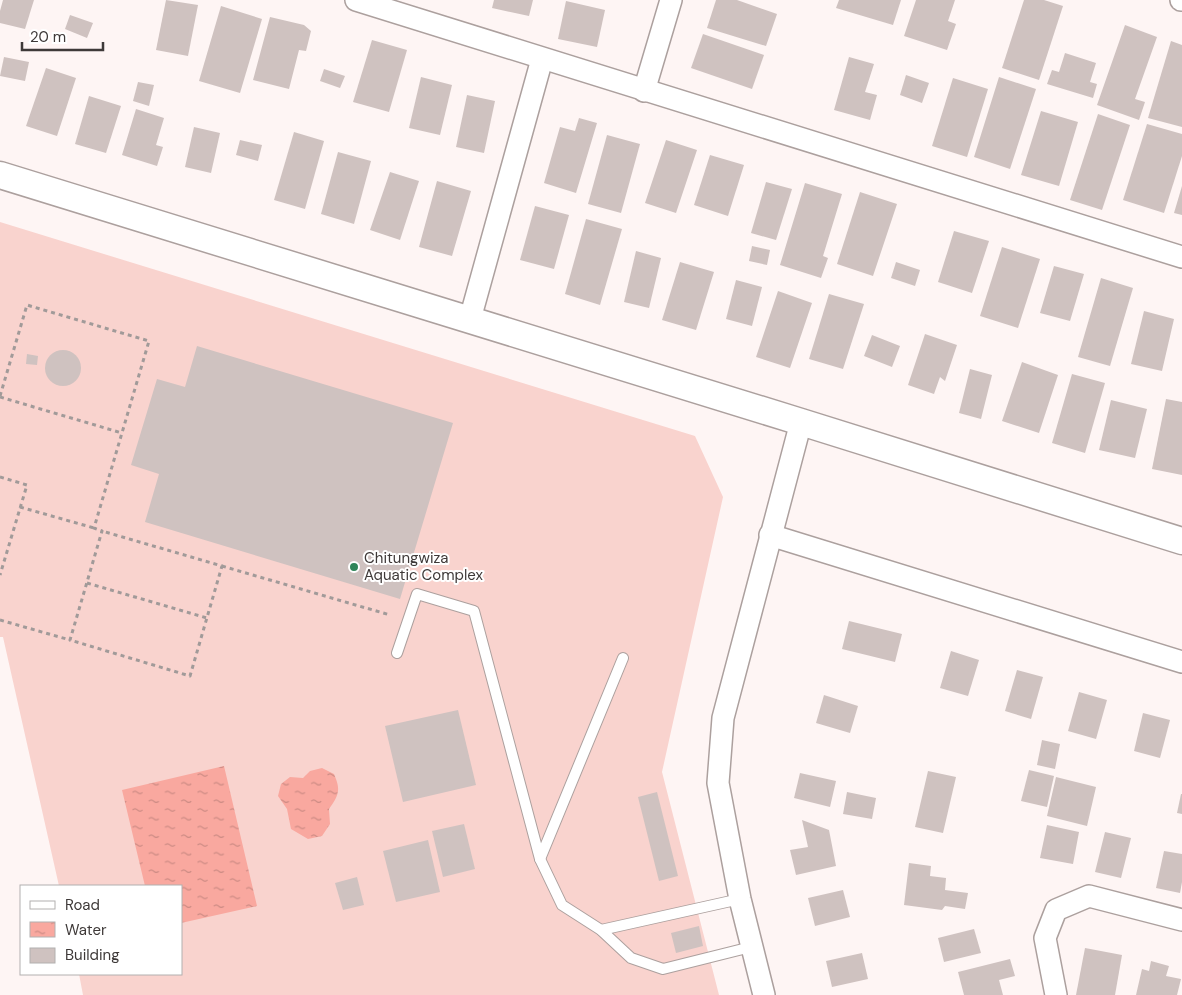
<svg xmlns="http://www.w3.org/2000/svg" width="1182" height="995" font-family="'DM Sans',sans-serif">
	<defs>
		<pattern id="water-ripples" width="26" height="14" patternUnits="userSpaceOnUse" patternTransform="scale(1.25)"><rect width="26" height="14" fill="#f9a89f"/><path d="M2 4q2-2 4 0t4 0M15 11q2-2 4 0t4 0" fill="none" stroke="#cb8a83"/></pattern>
	</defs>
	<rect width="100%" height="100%" fill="#fef5f4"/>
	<path fill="#f9d3ce" d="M0,222l695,214 28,61 -61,275 57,223h-636l-4,-21h102v-88h-122l-56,-249h-3z"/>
	<g fill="url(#water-ripples)">
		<path d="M224,766l33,140 -76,17v-37h-36l-23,-96z"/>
		<path d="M322,768l12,6c7,16 5,21 -5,35l1,15 -8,12 -14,3 -17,-10 -4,-20 -9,-13 3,-12 9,-7 13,1 7,-7z"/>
	</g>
	<g fill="#cfc2c0">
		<path d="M3,0h31l-9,29 -25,-6v-12z"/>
		<path d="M166,0l32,5 -10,51 -32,-6z"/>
		<path d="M494,0h39l-4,16 -37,-8z"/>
		<path d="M716,0h21l40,14 -11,32 -59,-18z"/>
		<path d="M839,0h62l-8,25 -57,-17z"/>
		<path d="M916,0h39l-7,21 8,3 -9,26 -43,-14z"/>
		<path d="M1024,0h20l19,6 -24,74 -37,-12z"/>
		<path d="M566,1l39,9 -8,37 -39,-8z"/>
		<path d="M221,6l41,13 -22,74 -41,-12z"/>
		<path d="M70,15l23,8 -6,15 -22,-9z"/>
		<path d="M270,17l34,8 7,6 -5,20 -7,-1 -10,39 -36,-9z"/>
		<path d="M1125,25l32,12 -22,62 10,3 -6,18 -42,-15z"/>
		<path d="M703,34l61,21 -12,34 -61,-21z"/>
		<path d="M372,40l35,10 -18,62 -36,-10z"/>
		<path d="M1171,41l11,4v82l-34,-9z"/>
		<path d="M1065,53l31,10 -6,19 7,2 -4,14 -46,-14 5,-14 7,2z"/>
		<path d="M4,57l25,5 -4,19 -25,-5z"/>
		<path d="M849,57l25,7 -9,28 12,3 -7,25 -36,-10z"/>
		<path d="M46,68l30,10 -19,58 -31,-10z"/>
		<path d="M324,69l21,7 -5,12 -20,-7z"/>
		<path d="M906,75l23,8 -7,20 -22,-8z"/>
		<path d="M421,77l31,8 -12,50 -31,-7z"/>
		<path d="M999,77l37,12 -26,80 -36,-12z"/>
		<path d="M953,78l35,11 -21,68 -35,-11z"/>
		<path d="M138,82l16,3 -5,21 -16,-5z"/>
		<path d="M467,95l28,6 -11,52 -28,-6z"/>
		<path d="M89,96l32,10 -15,47 -31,-9z"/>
		<path d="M136,109l28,9 -8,27 7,2 -6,19 -35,-11z"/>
		<path d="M1041,111l37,11 -19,64 -38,-11z"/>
		<path d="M1098,114l32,11 -28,85 -32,-10z"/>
		<path d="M579,118l18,5 -21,70 -32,-10 16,-56 15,4z"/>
		<path d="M1147,124l35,10v22l-18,57 -41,-13z"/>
		<path d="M194,127l26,6 -9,40 -26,-6z"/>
		<path d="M294,132l30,9 -19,68 -31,-9z"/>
		<path d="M607,135l33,9 -19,69 -33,-9z"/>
		<path d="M240,140l22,5 -4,16 -22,-6z"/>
		<path d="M666,140l31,10 -21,63 -31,-10z"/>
		<path d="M338,152l33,9 -17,63 -33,-10z"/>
		<path d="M710,155l34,10 -16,51 -34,-11z"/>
		<path d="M390,172l29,9 -19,59 -30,-10z"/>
		<path d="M437,181l34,10 -19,65 -33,-9z"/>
		<path d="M766,182l26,7 -16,51 -25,-7z"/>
		<path d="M805,183l37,11 -19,62 5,2 -7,20 -41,-13z"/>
		<path d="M1182,186v29l-8,-2z"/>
		<path d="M860,192l37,12 -24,72 -36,-12z"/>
		<path d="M535,206l34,9 -15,54 -34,-9z"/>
		<path d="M586,219l36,10 -22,76 -35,-11z"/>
		<path d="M954,231l35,10 -17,52 -34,-11z"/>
		<path d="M752,246l18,4 -3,15 -18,-4z"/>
		<path d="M1002,247l38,12 -22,69 -38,-12z"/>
		<path d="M636,251l25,7 -12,50 -25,-6z"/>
		<path d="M680,262l34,10 -18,58 -34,-10z"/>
		<path d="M896,262l24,8 -5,16 -24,-8z"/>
		<path d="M1054,266l30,8 -14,47 -30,-8z"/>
		<path d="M1101,278l32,10 -23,78 -32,-9z"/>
		<path d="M736,280l26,7 -10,39 -26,-7z"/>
		<path d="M778,291l34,12 -22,65 -34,-11z"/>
		<path d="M829,294l35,10 -21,65 -34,-10z"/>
		<path d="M1144,311l30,8 -12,52 -31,-7z"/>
		<path d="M925,334l32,11 -12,36 -5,-4 -6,17 -26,-9z"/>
		<path d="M872,335l28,11 -8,21 -28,-11z"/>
		<path d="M197,346l256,77 -53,176 -255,-77 14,-48 -28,-9 26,-86 28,8z"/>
		<circle cx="63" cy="368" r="18"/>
		<path d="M27,354l11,2 -1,9 -11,-1z"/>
		<path d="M1022,362l36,13 -19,58 -37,-12z"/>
		<path d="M970,369l22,6 -11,44 -22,-6z"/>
		<path d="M1072,374l33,9 -20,70 -33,-10z"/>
		<path d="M1166,399l16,3v73l-30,-6z"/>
		<path d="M1111,400l36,9 -12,49 -36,-8z"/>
		<path d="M849,621l53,13 -7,28 -53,-13z"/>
		<path d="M951,651l28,9 -11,36 -28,-8z"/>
		<path d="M1017,670l26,7 -12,42 -26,-8z"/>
		<path d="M1079,692l28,8 -11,39 -28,-8z"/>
		<path d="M824,695l34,11 -8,27 -34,-10z"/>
		<path d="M458,710l18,75 -73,17 -18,-76z"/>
		<path d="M1143,713l27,7 -10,38 -26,-7z"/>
		<path d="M1042,740l18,4 -5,25 -18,-4z"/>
		<path d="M1029,770l25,6 -7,31 -26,-6z"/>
		<path d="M928,771l28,6 -13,56 -28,-6z"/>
		<path d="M800,773l36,8 -6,26 -36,-9z"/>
		<path d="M1056,777l40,10 -9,39 -40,-10z"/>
		<path d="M657,792l21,84 -19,5 -21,-84z"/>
		<path d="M847,792l29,6 -4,21 -29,-5z"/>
		<path d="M1181,794h1v20l-5,-1z"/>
		<path d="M802,820l27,10 7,36 -40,9 -6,-25 18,-3z"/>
		<path d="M464,824l11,45 -32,8 -11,-46z"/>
		<path d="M1047,825l32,7 -6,32 -33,-6z"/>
		<path d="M1105,832l26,6 -10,40 -26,-6z"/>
		<path d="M428,840l12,52 -44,10 -13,-51z"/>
		<path d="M1164,851l18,3v28l-2,11 -24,-5z"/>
		<path d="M909,863l22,3 -1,10 16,2 -1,12 23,3 -3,16 -20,-3 -3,4 -38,-5z"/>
		<path d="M357,877l7,28 -21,5 -8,-27z"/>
		<path d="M843,890l7,27 -35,9 -7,-28z"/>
		<path d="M699,926l4,20 -27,7 -5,-20z"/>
		<path d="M974,929l7,24 -37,9 -6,-24z"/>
		<path d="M1085,948l37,7 -7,40h-39z"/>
		<path d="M862,953l6,26 -36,8 -6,-26z"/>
		<path d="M1010,959l5,17 -16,4 4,15h-39l-6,-23z"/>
		<path d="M1151,961l18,5 -3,10 15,3 -4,16h-41l6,-26 7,2z"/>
	</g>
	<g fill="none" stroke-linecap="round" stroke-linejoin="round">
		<g stroke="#aca09e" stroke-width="12">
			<g id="service">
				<path d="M397,653l20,-59 57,17 66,248 22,46 39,25 30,28 32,11 88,-22"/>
				<path d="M540,859l83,-201"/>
				<path d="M601,930l139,-31"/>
			</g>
		</g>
		<g stroke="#aca09e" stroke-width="24">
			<g id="minor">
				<path d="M356,0l826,257"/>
				<path d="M1181,0h1"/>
				<path d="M644,91l27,-91"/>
				<path d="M470,319l72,-260"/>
				<path d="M770,535l412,127"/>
				<path d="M764,995l-24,-96 -22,-116 5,-65 78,-296"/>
				<path d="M1056,995l-11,-57 11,-28 33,-14 93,24"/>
			</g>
		</g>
		<g stroke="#aca09e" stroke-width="29">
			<path id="tertiary" d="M0,175l801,247 381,119"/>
		</g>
		<g stroke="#a19a99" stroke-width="3" stroke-dasharray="4 4" stroke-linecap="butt">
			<path d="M0,396l27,-91 122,36 -55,187 8,3 -32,109 120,36 32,-110 -120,-35"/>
			<path d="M0,397l122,36"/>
			<path d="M0,477l27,8 -27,90"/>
			<path d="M20,507l74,21"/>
			<path d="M222,566l168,49"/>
			<path d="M87,583l120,35"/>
			<path d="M0,620l70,20"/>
		</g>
		<use href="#service" stroke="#fff" stroke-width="10"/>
		<use href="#minor" stroke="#fff" stroke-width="21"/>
		<use href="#tertiary" stroke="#fff" stroke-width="26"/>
	</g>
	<circle fill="#2e8458" stroke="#fff" stroke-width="2" cx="354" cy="567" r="5"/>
	<g text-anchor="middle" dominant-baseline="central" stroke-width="4" stroke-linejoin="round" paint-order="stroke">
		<g font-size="15" fill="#3e3938" stroke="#fff" text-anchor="start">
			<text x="364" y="558">Chitungwiza<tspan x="364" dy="17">Aquatic Complex</tspan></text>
		</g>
	</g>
	<rect x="20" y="885" width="162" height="90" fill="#ffffff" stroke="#b2b0af"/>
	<rect x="30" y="901" width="25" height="8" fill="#ffffff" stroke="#b2b0af"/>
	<text x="65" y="910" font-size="15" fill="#3e3938">Road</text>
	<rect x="30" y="922" width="25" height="15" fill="url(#water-ripples)" stroke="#b2b0af"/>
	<text x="65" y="935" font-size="15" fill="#3e3938">Water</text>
	<rect x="30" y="948" width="25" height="15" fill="#cfc2c0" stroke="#b2b0af"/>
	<text x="65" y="960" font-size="15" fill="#3e3938">Building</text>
	<path d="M22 42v8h81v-8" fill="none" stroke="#3e3938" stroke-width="2.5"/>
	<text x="30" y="42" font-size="15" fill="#3e3938" stroke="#ffffff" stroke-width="4" paint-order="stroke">20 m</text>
</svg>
